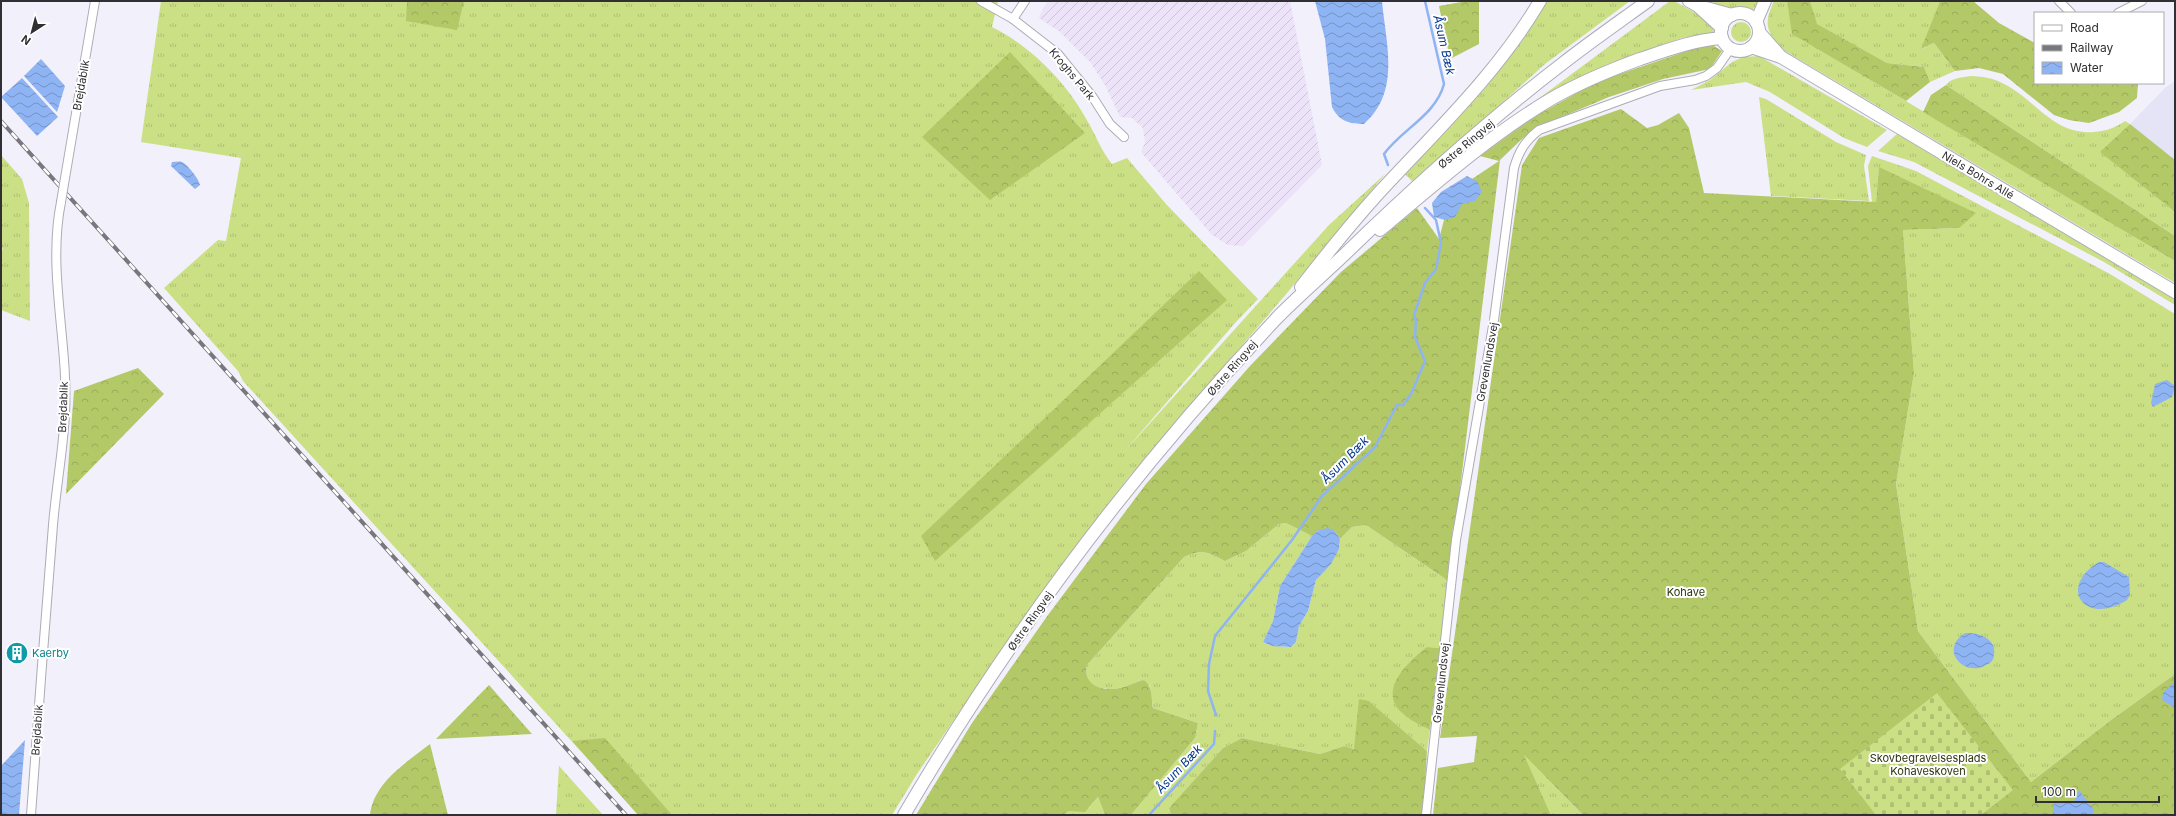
<svg xmlns="http://www.w3.org/2000/svg" width="2176" height="816" viewBox="0 0 2176 816" font-family="Inter,sans-serif">
  <defs>
    <pattern id="industrial-furrows" width="10" height="10" patternUnits="userSpaceOnUse"><rect width="10" height="10" fill="#ece3f9"/><path d="M-1 1l2-2M0 10L10 0M9 11l2-2" fill="none" stroke="#cbc3d6"/></pattern>
    <pattern id="grass-tufts" width="24" height="20" patternUnits="userSpaceOnUse"><rect width="24" height="20" fill="#cbe084"/><path d="M3 7l-1-3M5 7V3M7 7l1-3M15 17l-1-3M17 17v-4M19 17l1-3" fill="none" stroke="#afc072"/></pattern>
    <pattern id="forest-crowns" width="20" height="18" patternUnits="userSpaceOnUse"><rect width="20" height="18" fill="#b3c867"/><path d="M2 6a3 3 0 1 1 6 0M12 15a3 3 0 1 1 6 0" fill="none" stroke="#9aac5a"/></pattern>
    <pattern id="cemetery-stones" width="16" height="16" patternUnits="userSpaceOnUse"><rect width="16" height="16" fill="#cbe084"/><path d="M2 7V4a2 2 0 0 1 4 0v3zM10 15v-3a2 2 0 0 1 4 0v3z" fill="#afc072"/></pattern>
    <pattern id="water-waves" width="16" height="10" patternUnits="userSpaceOnUse"><rect width="16" height="10" fill="#8fb4f3"/><path d="M0 5q4-4 8 0t8 0" fill="none" stroke="#7593c5"/></pattern>
  </defs>
  <rect width="100%" height="100%" fill="#f1f0fb"/>
  <polygon fill="url(#industrial-furrows)" points="1049,1 1290,1 1322,165 1243,246 1228,245 1212,235 1141,152 1145,143 1143,128 1132,118 1120,117 1106,87 1091,63 1060,32 1039,18 1043,8"/>
  <polygon fill="#e5e4f6" points="2175,81 2175,160 2130,124 2165,88"/>
  <g fill="url(#grass-tufts)">
    <path d="M161,1H998L992,27C1032,47 1067,83 1088,122C1096,136 1102,152 1112,164L1127,158L1166,204L1258,299L1235,323L1123,453L1329,225L1385,174L1287,293L1128,478L1018,626L917,774L892,815H639L243,381L238,371L164,288L218,240L226,241L241,158L141,142Z"/>
    <polygon points="1547,1 1630,1 1545,64 1414,183 1404,173 1452,124 1521,43"/>
    <polygon points="1670,1 1674,1 1712,22 1714,33 1682,38 1606,65 1565,86 1506,123"/>
    <polygon points="1711,1 1758,1 1752,12 1720,6"/>
    <path d="M1774,1H1787L1793,34L2175,261V283L1785,51C1766,32 1763,25 1774,1Z"/>
    <polygon points="1810,1 1940,1 1922,49 1934,43 1955,71 1930,82 1924,67 1887,63 1816,24"/>
    <circle cx="1741" cy="32" r="10"/>
    <polygon points="1759,56 1887,130 1867,147 1844,138 1770,92 1746,82 1691,90 1710,80 1732,62 1743,57"/>
    <path d="M1973,76C1984,77 1993,78 2002,83C2036,99 2052,135 2094,132C2106,131 2115,128 2125,121L2130,124L2101,152L2175,212V236L1946,85C1952,77 1964,77 1973,76Z"/>
    <polygon points="1759,97 1766,99 1836,142 1866,155 1864,166 1869,201 1771,196"/>
    <polygon points="1897,134 2175,299 2175,305 2104,262 1914,162 1878,151"/>
    <polygon points="1,155 22,179 29,203 30,321 1,310 1,252 3,249 1,247"/>
    <polygon points="1872,156 1916,171 2110,274 2175,314 2175,674 2111,720 2031,782 1918,631 1896,484 1914,373 1903,230 1959,228 1879,168 1876,202 1872,202 1868,166"/>
    <path d="M1286,523L1312,536L1280,586L1273,621L1263,642L1272,646L1291,647L1296,642L1299,626L1308,611L1316,580L1339,549L1340,539L1352,527L1366,525L1447,580L1440,648L1427,647L1395,704L1402,713L1430,730L1427,751L1369,701L1354,749L1344,746L1320,754L1242,738L1223,748L1169,808L1171,815H1131L1195,738L1198,723L1153,708L1150,686L1143,680C1133,683 1121,689 1112,689C1096,690 1083,681 1087,665L1184,557C1203,548 1207,552 1225,561L1246,551L1279,524Z"/>
    <polygon points="1523,754 1583,815 1551,815"/>
    <polygon points="559,766 603,815 556,815"/>
    <polygon points="1098,797 1105,815 1063,815 1069,811 1089,808"/>
  </g>
  <g fill="url(#forest-crowns)">
    <polygon points="407,1 464,1 457,30 406,21"/>
    <polygon points="1467,1 1479,1 1479,44 1450,59 1439,6"/>
    <polygon points="1787,1 1810,1 1817,24 1887,63 1924,67 1930,82 1906,101 1792,34"/>
    <polygon points="1940,1 1973,1 1999,23 2035,43 2035,83 2138,83 2137,98 2119,112 2089,123 2069,120 2054,115 2003,74 1979,68 1955,71 1934,43 1921,49"/>
    <path d="M1702,46H1714L1722,51L1710,69L1663,79L1609,97L1540,126L1523,138L1500,160L1455,530L1453,528L1447,580L1366,525L1352,527L1340,539L1335,531L1319,530L1312,536L1286,523L1279,524L1246,551L1225,561C1207,552 1203,548 1184,557L1087,665C1083,681 1096,690 1112,689C1122,689 1133,683 1143,680C1153,684 1151,698 1153,708L1198,723L1195,738L1131,815H1105L1098,797L1085,812L1069,811L1063,815H916L972,723L1048,615L1146,484L1250,366L1341,272L1417,208L1439,239L1451,193L1499,161L1480,156L1534,117L1596,82Z"/>
    <polygon points="1010,52 1085,133 990,200 922,137"/>
    <polygon points="1946,85 2175,236 2175,261 1923,112 1931,95"/>
    <polygon points="1621,109 1647,128 1658,125 1679,113 1689,128 1704,193 1876,202 1879,167 1976,213 1959,228 1903,230 1914,373 1896,484 1918,631 2031,782 2111,720 2175,674 2175,815 1583,815 1524,755 1551,815 1433,815 1438,768 1474,762 1477,736 1440,738 1522,165 1539,138"/>
    <polygon points="2130,124 2175,160 2175,212 2100,152"/>
    <polygon points="1199,271 1227,300 935,561 921,536"/>
    <polygon points="138,368 164,394 66,494 74,391"/>
    <path d="M1427,647L1440,648L1430,730C1421,725 1409,720 1401,712C1378,689 1409,661 1427,647Z"/>
    <polygon points="489,685 532,734 436,739"/>
    <polygon points="1359,699 1369,701 1427,751 1423,815 1171,815 1169,808 1223,748 1242,738 1320,754 1344,746 1354,749"/>
    <polygon points="605,738 672,815 638,815 572,741"/>
    <path d="M430,744L448,815H370C374,782 406,763 430,744Z"/>
  </g>
  <polygon fill="url(#cemetery-stones)" points="1937,693 2013,790 1981,815 1876,815 1840,769"/>
  <g fill="url(#water-waves)">
    <path d="M1315,1H1382C1386,45 1401,91 1364,124C1349,124 1339,121 1332,107L1325,39Z"/>
    <polygon points="41,59 65,86 57,112 24,76"/>
    <polygon points="22,78 58,117 37,136 1,97"/>
    <path d="M172,162C175,162 179,161 182,162C188,165 199,179 200,185L195,189L171,166Z"/>
    <polygon points="1467,176 1477,181 1482,192 1475,201 1462,204 1455,217 1445,220 1434,217 1432,203 1441,192"/>
    <polygon points="2167,380 2175,386 2172,397 2153,407 2151,403 2155,384"/>
    <polygon points="1328,528 1335,531 1340,539 1339,549 1331,564 1316,580 1308,611 1299,626 1296,642 1291,647 1272,646 1263,642 1273,621 1280,586 1312,536 1319,530"/>
    <path d="M2099,562H2104L2129,577L2130,595L2127,600C2084,627 2057,587 2099,562Z"/>
    <path d="M1965,633C1980,632 2000,640 1993,659C1992,662 1989,664 1986,665C1965,678 1938,650 1965,633Z"/>
    <polygon points="2175,681 2175,708 2162,700 2163,693"/>
    <polygon points="25,740 19,815 1,815 1,766"/>
    <polygon points="2079,790 2094,810 2093,815 2053,815 2053,805 2057,802 2065,803 2074,801"/>
  </g>
  <g fill="none" stroke-linecap="round" stroke-linejoin="round">
    <g stroke="#8fb4f3" stroke-width="2.5">
      <path d="M1388,165L1384,154C1401,130 1436,115 1444,84L1425,1"/>
      <polyline points="1216,715 1208,691 1209,664 1215,636 1292,540 1322,496 1375,447 1397,405 1403,405 1411,394 1425,361 1415,337 1416,320 1414,315 1425,283 1436,269 1441,243 1436,220 1425,208"/>
      <polyline points="1149,815 1214,744 1215,731"/>
    </g>
    <g stroke="#adacb6" stroke-width="10">
      <g id="street">
        <polyline points="981,1 1013,19 1058,54 1092,96 1110,124 1124,137"/>
        <polyline points="2059,1 2071,13"/>
        <polyline points="2118,13 2142,1"/>
        <polyline points="1013,19 1025,1"/>
        <polyline points="64,184 95,1"/>
        <path d="M31,815C38,718 45,622 53,525C56,488 63,451 65,414C69,344 47,272 61,202"/>
        <path d="M1426,815L1456,540L1494,320L1514,168C1519,151 1525,141 1539,130L1660,86L1695,80L1706,76L1717,68L1731,48"/>
      </g>
    </g>
    <g stroke="#adacb6" stroke-width="14">
      <g id="secondary">
        <polyline points="1689,1 1698,6 1722,28"/>
        <polyline points="1699,6 1732,15"/>
        <circle cx="1740" cy="32" r="19"/>
        <polyline points="1756,22 1765,1"/>
        <polyline points="1759,32 1781,57"/>
        <polyline points="1751,47 1781,57 2175,292"/>
        <path d="M1380,230C1435,184 1489,136 1551,99C1579,83 1610,70 1640,59C1667,50 1694,40 1722,38"/>
        <path d="M1301,287C1325,256 1350,225 1376,196C1433,134 1497,74 1540,1"/>
        <path d="M904,815C1008,637 1134,470 1275,320C1297,297 1321,277 1344,255C1413,188 1485,123 1562,64C1590,42 1619,22 1648,1"/>
      </g>
    </g>
    <use href="#street" stroke="#fff" stroke-width="8"/>
    <use href="#secondary" stroke="#fff" stroke-width="12"/>
    <g stroke="#78777d" stroke-width="4">
      <polyline id="rail" points="1,121 626,815"/>
    </g>
    <use href="#rail" stroke="#fff" stroke-width="2.5" stroke-dasharray="8" stroke-linecap="butt"/>
    <g stroke="#adacb6" stroke-width="10" stroke-linecap="butt">
      <polyline id="street-bridge" points="61,202 64,184"/>
    </g>
    <use href="#street-bridge" stroke="#fff" stroke-width="8"/>
  </g>
  <defs>
    <g id="building-disc" transform="scale(1.15)"><circle r="9.5" fill="#0f9aa8" stroke="#fff"/><path d="M-4-6H4V6H1V3H-1V6H-4ZM-2.5-4.3h1.7v1.8h-1.7ZM.8-4.3h1.7v1.8H.8ZM-2.5-1h1.7V.8h-1.7ZM.8-1h1.7V.8H.8Z" fill="#fff"/></g>
  </defs>
  <g fill-rule="evenodd">
    <use href="#building-disc" x="17" y="653"/>
  </g>
  <g text-anchor="middle" stroke-width="4" stroke-linejoin="round" paint-order="stroke">
    <g font-size="11" fill="#302f33" stroke="#fff">
      <text transform="translate(1072 74) rotate(50)" y="4">Kroghs Park</text>
      <text transform="translate(81 85) rotate(-80)" y="4">Brejdablik</text>
      <text transform="translate(1466 144) rotate(-40)" y="4">Østre Ringvej</text>
      <text transform="translate(1978 175) rotate(31)" y="4">Niels Bohrs Allé</text>
      <text transform="translate(1487 362) rotate(-80)" y="4">Grevenlundsvej</text>
      <text transform="translate(1232 368) rotate(-49)" y="4">Østre Ringvej</text>
      <text transform="translate(63 407) rotate(-88)" y="4">Brejdablik</text>
      <text transform="translate(1030 621) rotate(-55)" y="4">Østre Ringvej</text>
      <text transform="translate(1441 683) rotate(-84)" y="4">Grevenlundsvej</text>
      <text transform="translate(37 730) rotate(-86)" y="4">Brejdablik</text>
    </g>
    <g font-size="11" fill="#2d350c" stroke="#fff">
      <text x="1686" y="596">Kohave</text>
      <text x="1928" y="762">Skovbegravelsesplads<tspan x="1928" dy="13">Kohaveskoven</tspan></text>
    </g>
    <g font-size="11" fill="#0d838f" stroke="#fff" text-anchor="start">
      <text x="32" y="657">Kaerby</text>
    </g>
    <g font-size="12" font-style="italic" fill="#02368e" stroke="#fff">
      <text transform="translate(1444 45) rotate(77)" y="4">Åsum Bæk</text>
      <text transform="translate(1345 460) rotate(-45)" y="4">Åsum Bæk</text>
      <text transform="translate(1179 769) rotate(-47)" y="4">Åsum Bæk</text>
    </g>
  </g>
  <rect width="2176" height="816" fill="none" stroke="#302f33" stroke-width="4"/>
  <rect x="2034" y="12" width="130" height="72" fill="#ffffff" stroke="#acacad"/>
  <rect x="2042" y="25" width="20" height="6" fill="#ffffff" stroke="#acacad"/>
  <text x="2070" y="32" font-size="12" fill="#302f33">Road</text>
  <rect x="2042" y="45" width="20" height="6" fill="#78777d" stroke="#acacad"/>
  <text x="2070" y="52" font-size="12" fill="#302f33">Railway</text>
  <rect x="2042" y="62" width="20" height="12" fill="url(#water-waves)" stroke="#acacad"/>
  <text x="2070" y="72" font-size="12" fill="#302f33">Water</text>
  <g transform="translate(32 32) rotate(216)" stroke="#ffffff" stroke-width="3" paint-order="stroke">
  <path d="M0-3L7 15L0 10L-7 15Z" fill="#302f33"/>
  <text y="-6" font-size="11" font-weight="bold" text-anchor="middle" fill="#302f33">N</text>
  </g>
  <path d="M2036 796v6h123v-6" fill="none" stroke="#302f33" stroke-width="2"/>
  <text x="2042" y="796" font-size="12" fill="#302f33" stroke="#ffffff" stroke-width="3" paint-order="stroke">100 m</text>
</svg>
